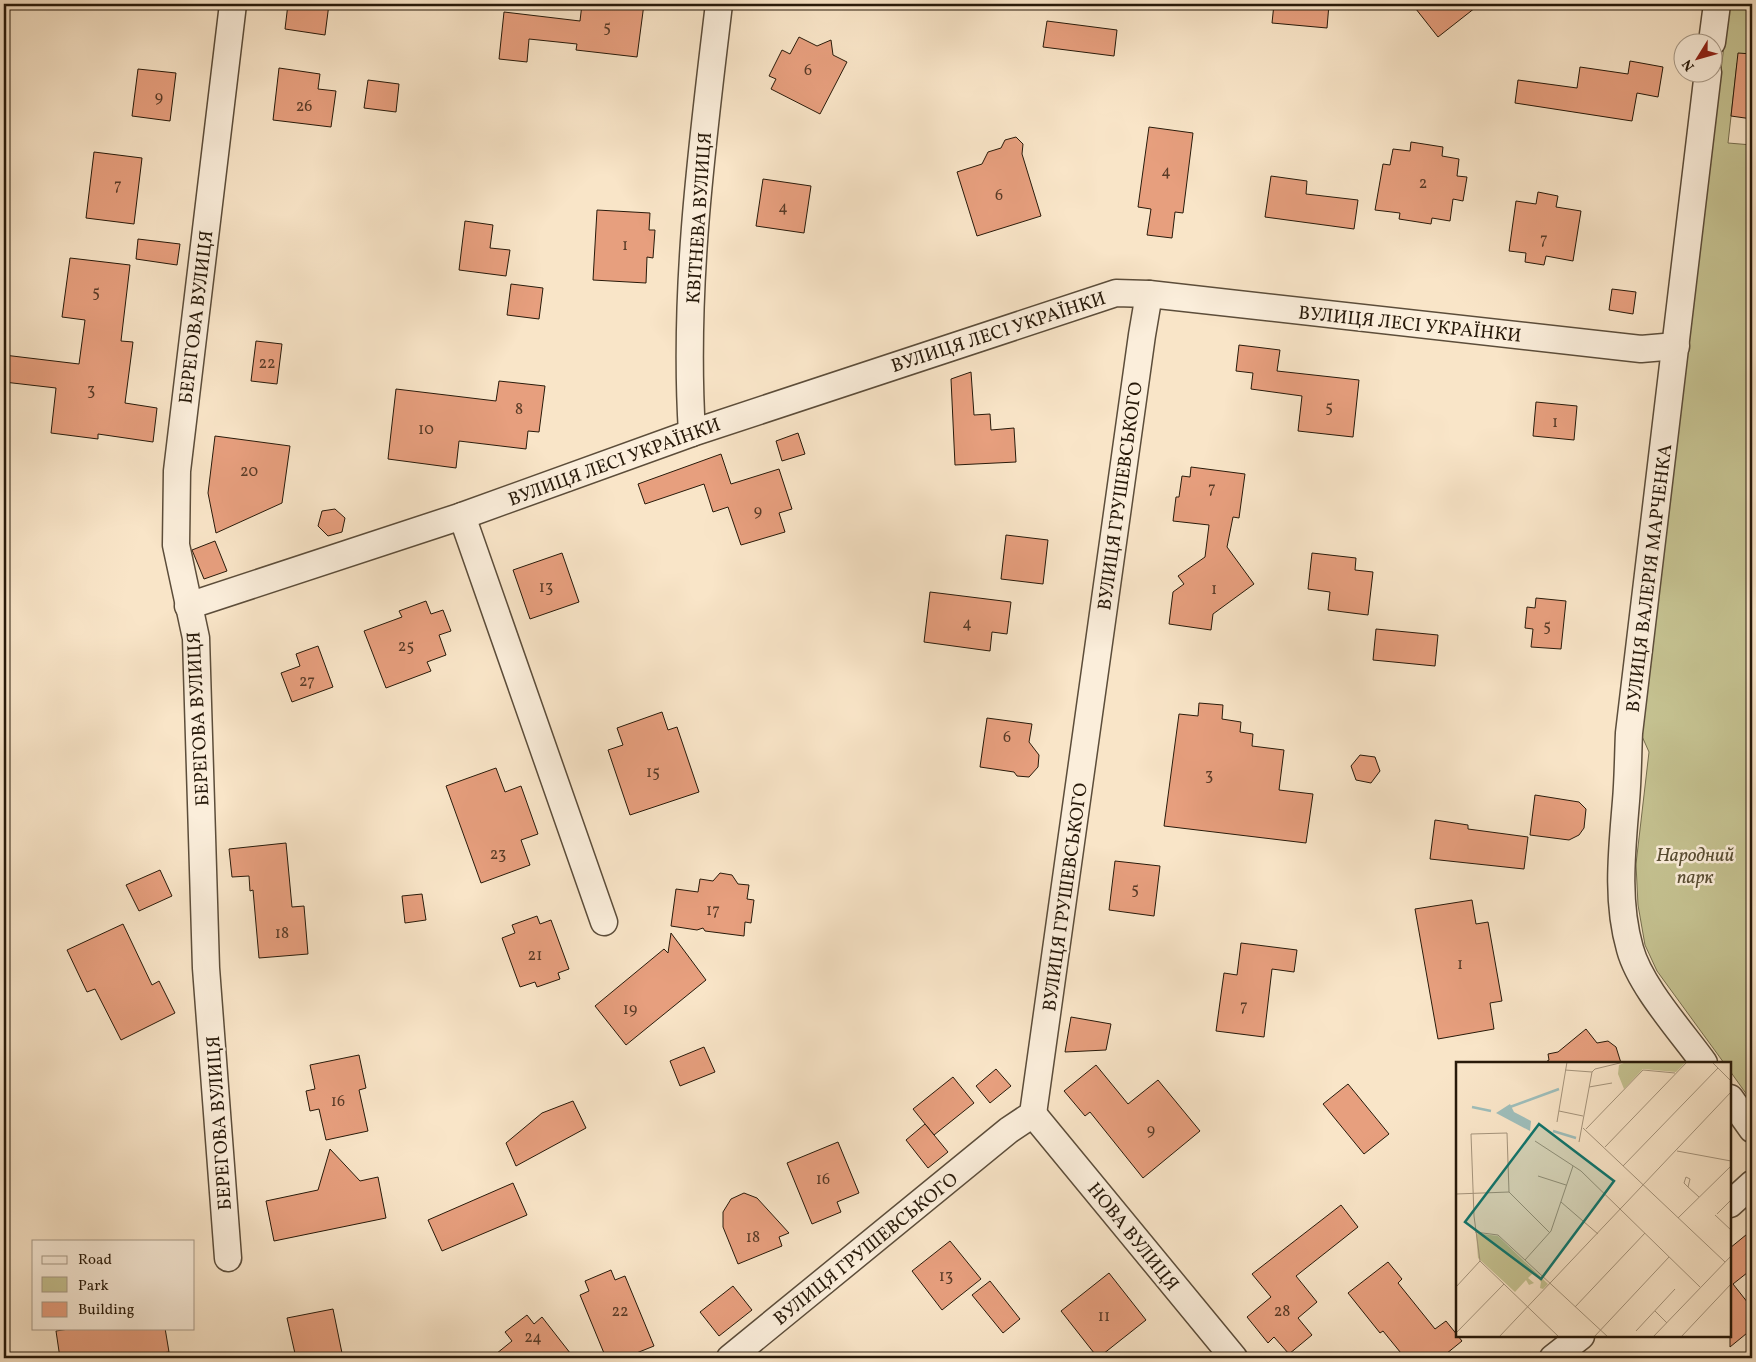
<svg xmlns="http://www.w3.org/2000/svg" width="1756" height="1362" viewBox="0 0 1756 1362" font-family="Vollkorn,serif">
  <rect width="100%" height="100%" fill="#f9e5c8"/>
  <filter id="stains"><feTurbulence type="fractalNoise" baseFrequency=".004" numOctaves="4"/><feColorMatrix values="0 0 0 0 .2 0 0 0 0 .09 0 0 0 0 .02 0 0 0 .5 -.17"/></filter>
  <radialGradient id="worn" r=".72"><stop offset=".6" stop-color="#630" stop-opacity="0"/><stop offset="1" stop-color="#630" stop-opacity=".3"/></radialGradient>
  <polygon fill="#c5c291" stroke="#766e4e" points="1729,4 1752,4 1752,64 1737,63 1728,143 1752,145 1752,1102 1730,1071 1730,1063 1724,1063 1657,971 1645,945 1638,905 1636,864 1649,752 1641,734"/>
  <g fill="#e79f7e" stroke="#281a0a">
    <polygon points="288,4 329,4 325,35 285,29"/>
    <polygon points="582,4 644,4 637,57 576,50 577,44 529,39 527,62 499,59 504,12 580,21"/>
    <polygon points="1274,4 1329,4 1327,28 1272,23"/>
    <polygon points="1412,4 1480,4 1438,37"/>
    <polygon points="1047,21 1117,30 1114,56 1043,47"/>
    <polygon points="799,37 817,46 831,40 833,55 847,62 820,114 771,89 776,79 769,76 782,50 790,54"/>
    <polygon points="1738,53 1752,54 1752,119 1731,116"/>
    <polygon points="1630,61 1663,67 1658,97 1637,93 1632,121 1515,103 1518,80 1577,88 1580,67 1628,74"/>
    <polygon points="279,68 320,74 318,89 336,91 331,127 273,120"/>
    <polygon points="138,69 176,73 170,121 132,116"/>
    <polygon points="368,80 399,84 396,112 364,108"/>
    <polygon points="1149,127 1193,133 1183,213 1175,212 1172,238 1147,235 1151,209 1138,207"/>
    <polygon points="1016,137 1023,144 1022,154 1041,216 977,236 957,172 982,164 988,152 1001,148 1005,140"/>
    <polygon points="1411,142 1443,147 1442,156 1459,159 1457,176 1467,177 1463,201 1453,199 1450,221 1432,218 1431,224 1399,219 1400,213 1375,210 1383,164 1390,165 1393,149 1410,151"/>
    <polygon points="94,152 142,158 134,224 86,218"/>
    <polygon points="1271,176 1307,181 1306,194 1358,200 1354,229 1265,217"/>
    <polygon points="763,179 811,186 804,233 756,226"/>
    <polygon points="1538,192 1558,196 1556,207 1581,211 1573,261 1546,256 1544,265 1525,262 1526,253 1509,251 1516,201 1536,204"/>
    <polygon points="597,210 650,213 649,230 655,230 653,258 647,257 646,283 593,280"/>
    <polygon points="465,221 493,225 490,248 510,250 506,276 459,270"/>
    <polygon points="138,239 180,244 177,265 136,259"/>
    <polygon points="70,258 130,265 121,341 133,342 125,403 157,408 153,442 98,434 98,439 51,433 56,388 4,382 4,355 79,364 85,320 62,317"/>
    <polygon points="511,284 543,288 539,319 507,315"/>
    <polygon points="1612,289 1636,292 1633,314 1609,310"/>
    <polygon points="256,341 282,344 277,384 251,381"/>
    <polygon points="1239,345 1280,350 1277,371 1359,380 1353,437 1298,431 1302,396 1251,389 1253,373 1236,371"/>
    <polygon points="971,372 974,415 990,414 991,430 1014,428 1016,462 955,465 951,379"/>
    <polygon points="499,381 545,386 539,432 528,431 526,449 459,441 456,468 388,459 396,389 496,401"/>
    <polygon points="1536,402 1577,406 1574,440 1533,436"/>
    <polygon points="798,433 805,454 782,461 776,441"/>
    <polygon points="215,436 290,446 282,503 216,533 208,493"/>
    <polygon points="721,454 731,484 779,469 792,509 779,513 785,532 741,545 728,507 713,512 704,484 645,504 638,484"/>
    <polygon points="1191,467 1245,474 1239,518 1233,517 1227,547 1254,584 1213,614 1211,630 1169,624 1173,592 1184,584 1178,576 1205,557 1209,525 1173,521 1176,497 1179,497 1182,476 1190,477"/>
    <polygon points="335,509 345,518 342,532 328,536 318,526 322,511"/>
    <polygon points="1006,535 1048,540 1043,584 1001,579"/>
    <polygon points="215,541 227,571 204,579 192,550"/>
    <polygon points="562,553 579,602 530,619 513,570"/>
    <polygon points="1312,553 1356,558 1355,570 1373,572 1368,615 1328,610 1330,592 1308,589"/>
    <polygon points="930,592 1011,602 1007,634 992,632 990,651 924,642"/>
    <polygon points="1536,598 1566,601 1561,649 1531,647 1533,629 1525,628 1527,607 1535,608"/>
    <polygon points="426,601 431,614 443,610 451,631 439,635 446,655 427,662 431,671 386,688 364,631 402,617 399,611"/>
    <polygon points="1376,629 1438,635 1435,666 1373,660"/>
    <polygon points="318,646 333,687 292,702 281,673 300,666 296,654"/>
    <polygon points="1199,703 1223,705 1222,719 1241,722 1240,732 1253,734 1252,746 1284,750 1279,790 1313,794 1306,843 1164,826 1179,714 1198,716"/>
    <polygon points="662,712 668,730 677,727 699,792 630,815 608,750 623,745 617,728"/>
    <polygon points="987,718 1032,724 1029,742 1039,755 1038,767 1029,777 1017,776 1014,772 980,767"/>
    <polygon points="1360,755 1375,757 1380,771 1371,783 1356,780 1351,766"/>
    <polygon points="496,768 505,792 521,786 538,834 521,840 530,865 481,883 446,786"/>
    <polygon points="1535,795 1579,802 1586,809 1584,828 1579,835 1569,840 1530,835"/>
    <polygon points="1435,820 1468,825 1468,829 1528,837 1524,869 1430,859"/>
    <polygon points="286,843 292,907 304,906 308,954 259,958 253,890 250,891 249,876 232,877 229,849"/>
    <polygon points="1115,861 1160,866 1154,916 1109,910"/>
    <polygon points="160,870 172,896 139,911 126,885"/>
    <polygon points="720,873 732,875 738,884 749,885 747,899 754,900 751,923 745,922 744,936 705,931 703,928 697,930 671,926 676,889 698,892 700,879 713,881"/>
    <polygon points="422,894 426,920 405,923 402,896"/>
    <polygon points="1472,900 1476,924 1488,922 1502,1001 1490,1003 1494,1029 1438,1039 1415,909"/>
    <polygon points="537,916 540,924 551,920 569,969 558,973 560,979 537,987 535,982 520,987 502,938 515,933 512,925"/>
    <polygon points="123,924 152,985 159,981 175,1013 121,1040 95,989 87,992 67,950"/>
    <polygon points="671,933 706,980 626,1045 595,1006 664,949 668,953"/>
    <polygon points="1241,943 1297,950 1294,972 1272,969 1264,1037 1216,1031 1224,973 1237,975"/>
    <polygon points="1071,1017 1111,1024 1106,1050 1065,1052"/>
    <polygon points="1586,1029 1597,1043 1608,1041 1616,1047 1621,1063 1544,1063 1549,1060 1548,1054 1558,1052"/>
    <polygon points="704,1047 715,1072 680,1086 670,1061"/>
    <polygon points="359,1055 366,1088 359,1090 368,1131 326,1140 319,1109 310,1111 306,1091 315,1089 310,1065"/>
    <polygon points="1096,1065 1128,1104 1158,1080 1200,1131 1143,1178 1090,1112 1085,1116 1064,1091"/>
    <polygon points="996,1069 1011,1086 990,1103 976,1086"/>
    <polygon points="953,1077 974,1103 934,1135 913,1109"/>
    <polygon points="1348,1084 1389,1134 1364,1154 1323,1104"/>
    <polygon points="573,1101 586,1128 516,1166 506,1143 542,1113"/>
    <polygon points="925,1124 948,1152 928,1168 906,1140"/>
    <polygon points="838,1142 859,1193 837,1202 841,1212 812,1224 787,1163"/>
    <polygon points="330,1149 360,1181 378,1177 386,1218 274,1241 266,1201 318,1190"/>
    <polygon points="513,1183 527,1215 442,1251 428,1220"/>
    <polygon points="744,1193 757,1198 789,1233 779,1237 782,1246 738,1264 723,1227 723,1212 731,1199"/>
    <polygon points="1341,1205 1358,1227 1296,1276 1317,1302 1298,1318 1312,1335 1289,1354 1274,1337 1268,1343 1247,1317 1271,1297 1252,1274"/>
    <polygon points="1752,1230 1752,1269 1733,1284 1752,1308 1752,1329 1730,1347 1730,1248"/>
    <polygon points="950,1241 981,1279 942,1310 912,1271"/>
    <polygon points="1388,1262 1402,1279 1398,1283 1435,1329 1446,1321 1462,1341 1441,1358 1405,1358 1383,1331 1380,1333 1348,1293"/>
    <polygon points="611,1270 615,1280 625,1276 654,1346 624,1358 606,1358 580,1295 589,1291 585,1281"/>
    <polygon points="1109,1273 1146,1320 1098,1358 1061,1311"/>
    <polygon points="990,1281 1020,1319 1003,1333 972,1295"/>
    <polygon points="733,1286 752,1310 719,1336 700,1312"/>
    <polygon points="333,1309 343,1358 296,1358 287,1318"/>
    <polygon points="527,1315 534,1324 542,1317 574,1358 491,1358 512,1341 505,1332"/>
    <polygon points="75,1328 165,1328 169,1352 128,1358 60,1358 56,1331"/>
  </g>
  <g fill="none" stroke-linecap="round" stroke-linejoin="round">
    <g stroke="#5c4d3a" stroke-width="29">
      <g id="minor">
        <polyline points="1712,42 1717,4"/>
        <path d="M692,433C683,289 702,146 719,4"/>
        <polyline points="462,516 604,922"/>
        <polyline points="188,606 462,516 692,433 1116,293 1149,294 1641,349 1676,346"/>
        <path d="M1704,1063C1681,1031 1640,986 1630,949C1616,901 1622,850 1626,801C1628,778 1628,755 1629,733L1708,72"/>
        <polyline points="1730,1098 1752,1129"/>
        <polyline points="1033,1114 1234,1358"/>
        <polyline points="1730,1204 1752,1184"/>
        <polyline points="228,1258 206,968 196,638 176,545 177,471 233,4"/>
        <polyline points="730,1358 1009,1130 1033,1114 1142,335 1149,294"/>
        <polyline points="1553,1358 1581,1336"/>
      </g>
    </g>
    <use href="#minor" stroke="#fbeedb" stroke-width="26"/>
  </g>
  <g text-anchor="middle" stroke-width="5" stroke-linejoin="round" paint-order="stroke">
    <g font-size="16" fill="#583b27">
      <text x="607" y="32">5</text>
      <text x="808" y="75">6</text>
      <text x="159" y="102">9</text>
      <text x="304" y="111">26</text>
      <text x="1166" y="176">4</text>
      <text x="1423" y="188">2</text>
      <text x="118" y="190">7</text>
      <text x="999" y="200">6</text>
      <text x="783" y="212">4</text>
      <text x="1544" y="244">7</text>
      <text x="625" y="250">1</text>
      <text x="96" y="297">5</text>
      <text x="267" y="368">22</text>
      <text x="91" y="395">3</text>
      <text x="1329" y="412">5</text>
      <text x="519" y="414">8</text>
      <text x="1555" y="427">1</text>
      <text x="426" y="434">10</text>
      <text x="249" y="476">20</text>
      <text x="1212" y="493">7</text>
      <text x="758" y="516">9</text>
      <text x="546" y="592">13</text>
      <text x="1214" y="594">1</text>
      <text x="967" y="628">4</text>
      <text x="1547" y="631">5</text>
      <text x="406" y="651">25</text>
      <text x="307" y="686">27</text>
      <text x="1007" y="742">6</text>
      <text x="653" y="777">15</text>
      <text x="1209" y="780">3</text>
      <text x="498" y="859">23</text>
      <text x="1135" y="894">5</text>
      <text x="713" y="915">17</text>
      <text x="282" y="938">18</text>
      <text x="535" y="960">21</text>
      <text x="1460" y="969">1</text>
      <text x="1244" y="1011">7</text>
      <text x="630" y="1014">19</text>
      <text x="338" y="1106">16</text>
      <text x="1151" y="1135">9</text>
      <text x="823" y="1184">16</text>
      <text x="753" y="1242">18</text>
      <text x="946" y="1281">13</text>
      <text x="620" y="1316">22</text>
      <text x="1282" y="1316">28</text>
      <text x="1104" y="1321">11</text>
      <text x="533" y="1342">24</text>
    </g>
    <g font-size="19" fill="#281a0a" stroke="#fbeedb">
      <text transform="translate(698 218) rotate(-86)" y="7">КВІТНЕВА ВУЛИЦЯ</text>
      <text transform="translate(195 317) rotate(-83)" y="7">БЕРЕГОВА ВУЛИЦЯ</text>
      <text transform="translate(1410 323) rotate(6)" y="7">ВУЛИЦЯ ЛЕСІ УКРАЇНКИ</text>
      <text transform="translate(998 331) rotate(-18)" y="7">ВУЛИЦЯ ЛЕСІ УКРАЇНКИ</text>
      <text transform="translate(614 461) rotate(-20)" y="7">ВУЛИЦЯ ЛЕСІ УКРАЇНКИ</text>
      <text transform="translate(1119 496) rotate(-82)" y="7">ВУЛИЦЯ ГРУШЕВСЬКОГО</text>
      <text transform="translate(1648 578) rotate(-83)" y="7">ВУЛИЦЯ ВАЛЕРІЯ МАРЧЕНКА</text>
      <text transform="translate(197 719) rotate(-93)" y="7">БЕРЕГОВА ВУЛИЦЯ</text>
      <text transform="translate(1064 897) rotate(-82)" y="7">ВУЛИЦЯ ГРУШЕВСЬКОГО</text>
      <text transform="translate(218 1123) rotate(-94)" y="7">БЕРЕГОВА ВУЛИЦЯ</text>
      <text transform="translate(1134 1236) rotate(51)" y="7">НОВА ВУЛИЦЯ</text>
      <text transform="translate(865 1248) rotate(-39)" y="7">ВУЛИЦЯ ГРУШЕВСЬКОГО</text>
    </g>
    <g font-size="19" font-style="italic" fill="#574c32" stroke="#fbeedb">
      <text x="1695" y="861">Народний<tspan x="1695" dy="22">парк</tspan></text>
    </g>
  </g>
  <g transform="translate(1456 1062)">
    <rect width="275" height="275" fill="#f9e5c8"/>
    <path d="M170,0H230L220,10L187,7L168,27L162,12L163,3ZM20,171L42,174L92,222L87,227L84,226L85,220L78,210L72,216L78,221L73,223L70,218L59,230L22,196Z" fill="#c5c291"/>
    <path d="M54,42L58,50L75,59L74,69L40,51Z" fill="#9ebebb"/>
    <path fill="none" stroke="#9ebebb" stroke-width="2.5" d="M16,45L35,49M54,45L103,27M97,69L120,76"/>
    <path fill="none" stroke="#a5947c" stroke-width="1" d="M256,0L275,19M109,8L136,10L139,7L168,0M133,25L156,21M103,49L127,54M101,60L111,0M127,66L269,200M130,67L187,8L219,11M79,79L125,109L244,225M123,80L136,10M149,85L231,0M221,89L275,99M167,104L262,6M82,114L110,123M232,125L234,117L230,115L228,121L232,125L243,135M0,132L53,130M105,140L142,172M261,152L275,138M259,153L275,168M222,156L275,104M19,170L42,173L152,275M69,198L95,169L117,104M24,199L103,275M0,225L24,199L18,154L15,72L51,71L53,130L94,171M119,245L189,171M199,249L211,261M180,269L219,227M0,271L48,222M43,275L275,30M138,275L213,195M197,275L275,194M225,275L275,222"/>
    <path fill="#0f766e" fill-opacity="0.15" stroke="#0f766e" stroke-width="2.5" d="M83,62L158,119L85,217L9,160Z"/>
    <rect width="275" height="275" fill="none" stroke="#281a0a" stroke-width="2.5"/>
  </g>
  <rect width="1756" height="1362" fill="none" stroke="#f9e5c8" stroke-width="20"/>
  <rect x="5" y="5" width="1746" height="1352" fill="none" stroke="#281a0a" stroke-width="2.5"/>
  <rect x="10" y="10" width="1736" height="1342" fill="none" stroke="#281a0a"/>
  <rect x="32" y="1240" width="162" height="90" fill="#fbeedb" stroke="#a79987"/>
  <rect x="42" y="1256" width="25" height="8" fill="#fbeedb" stroke="#a79987"/>
  <text x="78" y="1264" font-size="15" fill="#281a0a">Road</text>
  <rect x="42" y="1277" width="25" height="15" fill="#c5c291" stroke="#a79987"/>
  <text x="78" y="1290" font-size="15" fill="#281a0a">Park</text>
  <rect x="42" y="1302" width="25" height="15" fill="#e79f7e" stroke="#a79987"/>
  <text x="78" y="1314" font-size="15" fill="#281a0a">Building</text>
  <g transform="translate(1698 58) rotate(233)"><circle r="24" fill="#fbeedb" stroke="#a79987"/>
  <path d="M0-4L9 19L0 12L-9 19Z" fill="#8f2418"/>
  <text y="-8" font-size="14" font-weight="bold" text-anchor="middle" fill="#281a0a">N</text>
  </g>
  <rect width="100%" height="100%" filter="url(#stains)"/>
  <rect width="100%" height="100%" fill="url(#worn)"/>
</svg>
